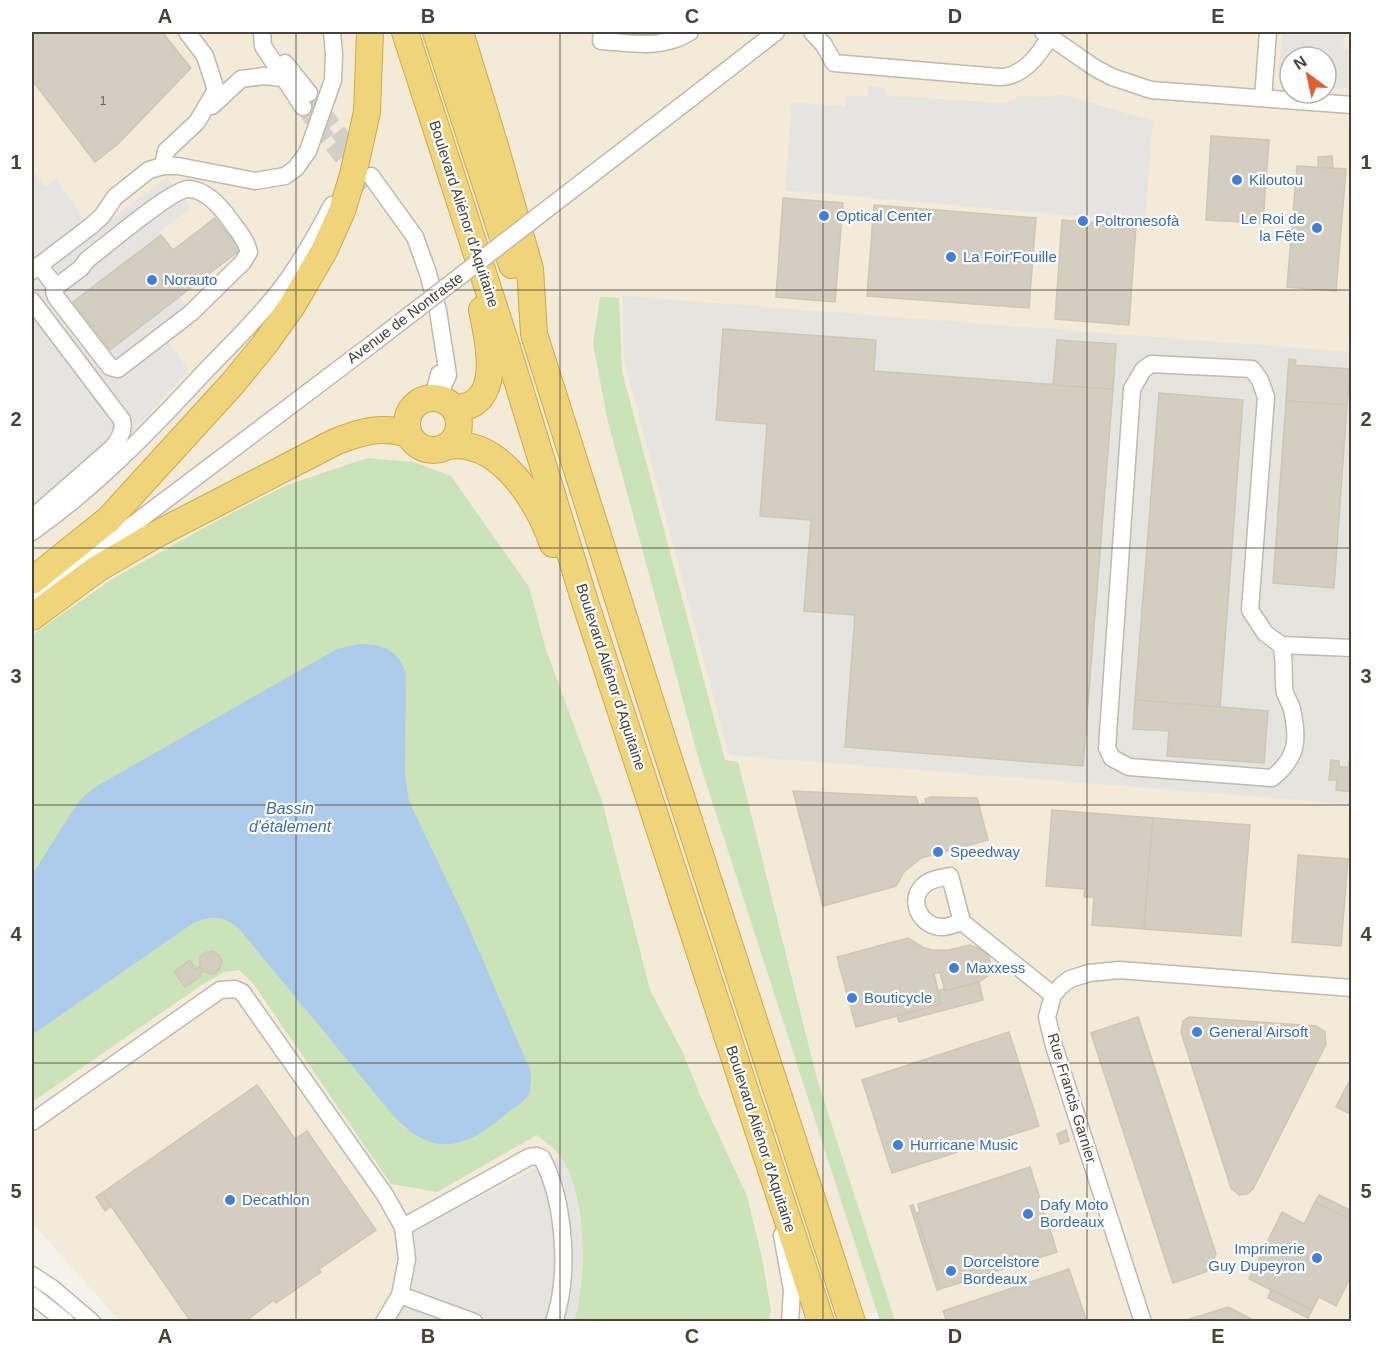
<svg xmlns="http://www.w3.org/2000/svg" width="1383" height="1353" viewBox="0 0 1383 1353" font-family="Arial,sans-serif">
  <rect width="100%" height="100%" fill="#f4f2ea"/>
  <path fill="#f3ead8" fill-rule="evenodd" d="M32,32H1351V1321L891,1322L885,1308L857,1322L120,1321L32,1223ZM1290,57H1326V93H1290Z"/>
  <polygon fill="#e6e4df" points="623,296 1351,352 1351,804 729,755 624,360"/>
  <g fill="#cbe3b8">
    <polygon points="600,297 619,298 622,371 725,760 738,762 817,1079 895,1321 880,1321 700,764 608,422 593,344"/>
    <path d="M367,458L413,462L451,476L529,587L546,650L602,801L650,990L683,1053L700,1095L747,1196L762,1258L771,1311L768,1321H574C587,1277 587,1197 561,1157C556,1149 545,1142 537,1135L437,1192L391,1184L252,982L239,970L224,972L203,984L32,1102V1035L192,924C212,915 223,915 240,930L406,1129L531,1088V1072L468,925L419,826L409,801L405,771L83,797L32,875V635L114,578L224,517L287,485Z"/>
  </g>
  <g fill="#e6e4e1">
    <polygon points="1283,32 1345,32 1343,49 1351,50 1351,89 1326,87 1326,57 1290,57 1290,71 1279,71"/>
    <polygon points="869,86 882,87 888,96 1006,103 1019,96 1046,97 1061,94 1153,121 1145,220 1053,214 785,190 792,102 846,107 844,96 868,96"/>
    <polygon points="32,169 45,187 56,179 93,232 167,178 191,207 160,232 181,300 191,313 163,335 189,370 115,451 32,524"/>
    <polygon points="561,1156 574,1186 581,1226 583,1265 578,1308 574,1321 384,1322 388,1316 404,1235"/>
  </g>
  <path fill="#adcbea" d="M358,644C383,644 398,649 406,674L405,771L409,801L468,925L531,1072C531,1081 532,1091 526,1098C522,1103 516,1106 511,1110C492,1125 472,1144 447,1144C424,1145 406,1130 392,1114L240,930C223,915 212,915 192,924L32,1035V875L73,810L83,797L97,786L337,649Z"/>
  <g fill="#d4cec1" stroke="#cec7b5" stroke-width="1.5">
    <polygon points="32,32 162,32 191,68 117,145 95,162 32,80"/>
    <polygon points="621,32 660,32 660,35 628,34"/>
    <polygon points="1211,136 1269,140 1263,223 1206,220"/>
    <polygon points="1332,156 1333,168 1318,167 1318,157"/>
    <polygon points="1297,166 1346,169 1336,291 1287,287"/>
    <polygon points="783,198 843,203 835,302 776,297"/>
    <polygon points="874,205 1036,218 1029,308 867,296"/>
    <polygon points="215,218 240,250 110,350 73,302 161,235 173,250"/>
    <polygon points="1062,220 1136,226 1129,325 1055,319"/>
    <polygon points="723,329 876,340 874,371 1113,389 1083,766 845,747 855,615 804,611 811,520 760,516 767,424 716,420"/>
    <polygon points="1057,340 1116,344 1113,389 1053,385"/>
    <polygon points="1289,359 1296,360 1295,365 1350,369 1347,405 1286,401"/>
    <polygon points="1159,393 1243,400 1220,707 1135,700"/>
    <polygon points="1286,401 1347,405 1334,588 1273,583"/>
    <polygon points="1135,700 1268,711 1264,763 1167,756 1169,731 1133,729"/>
    <polygon points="1331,760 1339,761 1339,767 1345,767 1349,768 1349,762 1352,762 1352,792 1336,790 1337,780 1329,780"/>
    <polygon points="793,791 916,797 919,805 926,803 925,799 931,797 977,798 988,840 921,858 904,872 896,886 823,906"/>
    <polygon points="1052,810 1153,818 1144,929 1092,925 1094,897 1084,897 1085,889 1046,886"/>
    <polygon points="1153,818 1250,825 1241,936 1144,929"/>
    <polygon points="1298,855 1348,859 1341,946 1292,942"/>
    <polygon points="908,938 922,947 932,950 949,950 970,945 980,949 989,957 990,962 989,975 979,982 945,991 940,972 934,974 941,1004 856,1027 837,957"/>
    <polygon points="213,951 219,955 222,961 220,968 214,974 210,974 203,971 200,974 201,976 185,987 174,972 190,960 196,969 200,967 200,957 207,952"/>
    <polygon points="979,982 983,1000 899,1022 897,1016 941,1004 938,991 944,989 945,991"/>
    <polygon points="1138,1017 1216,1254 1206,1272 1173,1283 1091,1033"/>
    <polygon points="1189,1017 1316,1026 1325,1032 1326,1044 1253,1189 1247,1194 1239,1195 1231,1188 1181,1032 1183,1021"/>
    <polygon points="1009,1032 1039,1126 892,1173 862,1080"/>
    <polygon points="1352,1076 1352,1115 1336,1107"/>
    <polygon points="257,1085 295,1139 307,1131 376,1230 319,1269 321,1272 276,1303 274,1300 244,1322 191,1322 102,1193"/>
    <polygon points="1066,1130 1069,1141 1060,1144 1057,1134"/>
    <polygon points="1030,1167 1057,1252 940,1289 916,1213 920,1212 918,1204"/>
    <polygon points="102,1193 111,1206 105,1211 96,1197"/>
    <polygon points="1319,1195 1352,1211 1352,1220 1315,1202"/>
    <polygon points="1315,1202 1352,1220 1352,1274 1336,1306 1319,1297 1312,1310 1249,1279 1282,1212 1304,1224"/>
    <polygon points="913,1205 940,1289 937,1290 910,1206"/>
    <polygon points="1069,1269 1087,1322 947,1322 943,1311"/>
    <polygon points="1271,1290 1312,1310 1308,1318 1268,1298"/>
    <polygon points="1228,1307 1257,1322 1191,1322 1190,1319"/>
  </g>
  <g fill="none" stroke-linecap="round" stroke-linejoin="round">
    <g stroke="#d1cfc7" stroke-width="16" stroke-dasharray="16 8" stroke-linecap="butt">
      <polyline points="309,93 360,161"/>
      <polyline points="303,107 366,188"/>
    </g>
    <g stroke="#bebaae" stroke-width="19">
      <g id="minor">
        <polyline points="262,32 263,46 303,107"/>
        <path d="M602,32L601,41C634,43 661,50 690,32"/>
        <path d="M812,32L824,45L834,63L999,77C1023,77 1038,56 1050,37"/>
        <polyline points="1043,32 1095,68 1112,77 1151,90 1352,105"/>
        <polyline points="285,63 309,93"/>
        <polyline points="1263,98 1268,32"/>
        <polyline points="686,102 776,32"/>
        <polyline points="212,106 241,79 264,76 283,78"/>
        <polyline points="163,166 166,151 197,122 216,90 205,56 187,32"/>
        <polyline points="371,176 415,237 428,273 438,311 448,375 443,386 442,399"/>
        <path d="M39,265L56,287L81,268L87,260C103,248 172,189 188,189C203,189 216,202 225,213C233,225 246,238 249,252L243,262L191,313L118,369L110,367L56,297L54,291L56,287"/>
        <polyline points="32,271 91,226 102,216 115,197 149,170 163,166 178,166 255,181 285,176 296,168 308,151 333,80 334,54 332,32"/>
        <path d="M32,301L122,420C125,431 119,440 112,448L32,518"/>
        <polyline points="426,398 435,390 439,374"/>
        <path d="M32,532C93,489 145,436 196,381C223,352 252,325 277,294C299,266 316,236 332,205"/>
        <polyline points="32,601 372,344"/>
        <path d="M1281,645C1286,661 1282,677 1285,693C1287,699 1291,704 1292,710C1299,741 1297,758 1272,778L1129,767L1112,758L1107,748L1132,389L1143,370L1151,364L1252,369L1260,380L1266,397L1250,610L1265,633L1281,645L1352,648"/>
        <path d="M962,922C957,923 949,927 943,927C922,928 907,902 923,886C929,879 941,878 950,876L962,922L1053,995"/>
        <polyline points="32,1122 220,990 235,989 242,992 385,1195 403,1227 407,1259 400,1295 474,1322"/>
        <path d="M403,1227L529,1157L537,1156L542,1158C565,1202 570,1275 554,1322"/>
        <polyline points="782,1235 792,1290 790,1322"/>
        <polyline points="32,1275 52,1288 92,1322"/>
        <polyline points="32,1295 66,1322"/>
        <polyline points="384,1322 400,1295"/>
        <polyline points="1143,1322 1054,1046 1047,1017 1053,995 1062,985 1070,979 1089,973 1119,970 1352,988"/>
      </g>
    </g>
    <g stroke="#ceaa4a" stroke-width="28">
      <g id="highway">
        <polyline points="405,32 505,341 585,602 821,1322"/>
        <polyline points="436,32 512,265"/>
        <polyline points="460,32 495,146 530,269 534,334 664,744 852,1322"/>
        <circle cx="433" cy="424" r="26"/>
        <path d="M455,408C504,407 489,342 482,310"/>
        <path d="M448,446C500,438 538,502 553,544"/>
        <polyline points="32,581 109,519 233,383 264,345 292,306 324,251 342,211 353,175 367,112 370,32"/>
        <path d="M32,617L97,569L155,535L335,442C360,432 382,425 408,434"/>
      </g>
    </g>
    <use href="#minor" stroke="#fff" stroke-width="16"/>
    <use href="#highway" stroke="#f0d479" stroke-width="26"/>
    <g stroke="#bebaae" stroke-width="19" stroke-linecap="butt">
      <polyline id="minor-bridge" points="372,344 686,102"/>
    </g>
    <use href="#minor-bridge" stroke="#fff" stroke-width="16"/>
  </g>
  <path fill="none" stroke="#474339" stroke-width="1.5" stroke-opacity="0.55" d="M296,32V1322M560,32V1322M823,32V1322M1087,32V1322M32,290H1352M32,548H1352M32,805H1352M32,1063H1352"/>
  <g fill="#3f7fe0" stroke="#fff" stroke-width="2">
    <circle cx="1237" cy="180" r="6"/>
    <circle cx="824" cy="216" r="6"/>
    <circle cx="1083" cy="221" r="6"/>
    <circle cx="1317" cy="228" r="6"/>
    <circle cx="951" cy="257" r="6"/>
    <circle cx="152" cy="280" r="6"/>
    <circle cx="938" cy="852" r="6"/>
    <circle cx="954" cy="968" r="6"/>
    <circle cx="852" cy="998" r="6"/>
    <circle cx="1197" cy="1032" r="6"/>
    <circle cx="898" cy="1145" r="6"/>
    <circle cx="230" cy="1200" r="6"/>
    <circle cx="1028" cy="1214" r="6"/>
    <circle cx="1317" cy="1258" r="6"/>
    <circle cx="951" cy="1271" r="6"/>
  </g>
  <g text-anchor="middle" stroke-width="4.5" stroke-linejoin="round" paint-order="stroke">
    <g font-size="12" fill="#6a665b">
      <text x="103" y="105">1</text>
    </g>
    <g font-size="15" fill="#366cbe" stroke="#fff" text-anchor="start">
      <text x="1249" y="185">Kiloutou</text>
      <text x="836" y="221">Optical Center</text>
      <text x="1305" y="224" text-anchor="end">Le Roi de<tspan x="1305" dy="17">la Fête</tspan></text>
      <text x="1095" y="226">Poltronesofà</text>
      <text x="963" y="262">La Foir'Fouille</text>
      <text x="164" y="285">Norauto</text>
      <text x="950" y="857">Speedway</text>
      <text x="966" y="973">Maxxess</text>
      <text x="864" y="1003">Bouticycle</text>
      <text x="1209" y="1037">General Airsoft</text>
      <text x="910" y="1150">Hurricane Music</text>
      <text x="242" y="1205">Decathlon</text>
      <text x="1040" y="1210">Dafy Moto<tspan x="1040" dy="17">Bordeaux</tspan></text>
      <text x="1305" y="1254" text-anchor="end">Imprimerie<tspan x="1305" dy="17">Guy Dupeyron</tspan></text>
      <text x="963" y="1267">Dorcelstore<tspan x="963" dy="17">Bordeaux</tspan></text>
    </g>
    <g font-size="15" fill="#474339" stroke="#fff">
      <text transform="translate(464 214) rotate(72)" y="5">Boulevard Aliénor d'Aquitaine</text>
      <text transform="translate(405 318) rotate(-37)" y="5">Avenue de Nontraste</text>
      <text transform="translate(611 677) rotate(72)" y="5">Boulevard Aliénor d'Aquitaine</text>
      <text transform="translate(1072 1098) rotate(73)" y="5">Rue Francis Garnier</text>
      <text transform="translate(761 1139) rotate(72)" y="5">Boulevard Aliénor d'Aquitaine</text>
    </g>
    <g font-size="16" font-style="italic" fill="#3c70a9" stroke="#fff">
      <text x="290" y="814">Bassin<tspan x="290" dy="18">d'étalement</tspan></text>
    </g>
  </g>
  <rect width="1383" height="1353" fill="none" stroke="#ffffff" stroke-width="66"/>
  <g transform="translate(1308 75) rotate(327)"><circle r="28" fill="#ffffff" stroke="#b5b4b0" stroke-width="1.5"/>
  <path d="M0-4.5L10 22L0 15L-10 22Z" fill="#e45d31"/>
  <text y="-9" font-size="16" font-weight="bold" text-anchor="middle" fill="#474339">N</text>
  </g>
  <rect x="33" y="33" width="1317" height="1287" fill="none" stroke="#474339" stroke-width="2"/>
  <g font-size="20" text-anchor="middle" font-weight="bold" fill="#474339">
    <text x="165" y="23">A</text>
    <text x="428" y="23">B</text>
    <text x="692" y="23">C</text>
    <text x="955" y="23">D</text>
    <text x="1218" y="23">E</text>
    <text x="16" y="169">1</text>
    <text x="1366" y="169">1</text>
    <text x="16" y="426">2</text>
    <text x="1366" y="426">2</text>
    <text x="16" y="683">3</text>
    <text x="1366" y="683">3</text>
    <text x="16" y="941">4</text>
    <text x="1366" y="941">4</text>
    <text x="16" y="1198">5</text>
    <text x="1366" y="1198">5</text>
    <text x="165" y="1343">A</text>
    <text x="428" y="1343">B</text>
    <text x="692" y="1343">C</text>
    <text x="955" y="1343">D</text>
    <text x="1218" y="1343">E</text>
  </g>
</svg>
